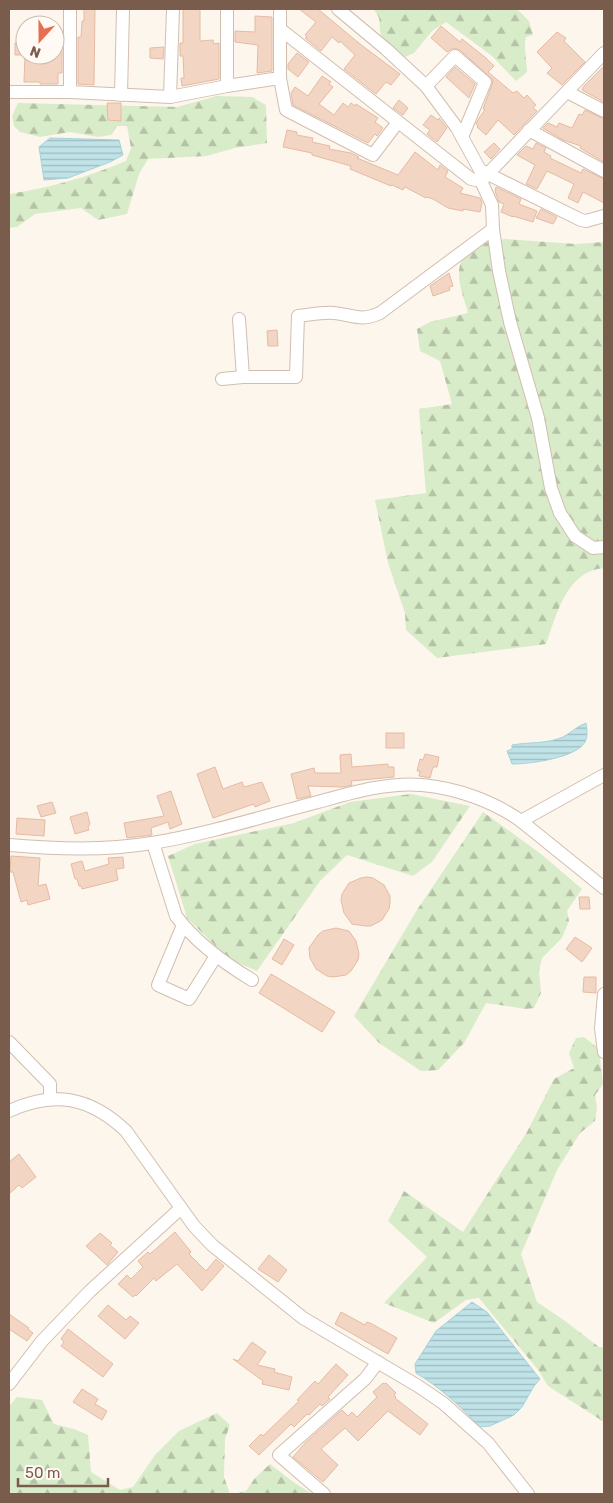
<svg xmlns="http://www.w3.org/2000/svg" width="613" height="1503" viewBox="0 0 613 1503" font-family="Rubik,sans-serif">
  <defs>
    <pattern id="forest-firs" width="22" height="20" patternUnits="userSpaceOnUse" patternTransform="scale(1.25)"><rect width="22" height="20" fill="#d8ecc9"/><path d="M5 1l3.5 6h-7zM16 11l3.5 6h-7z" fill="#b4c2a5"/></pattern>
    <pattern id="water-rules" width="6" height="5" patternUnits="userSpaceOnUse" patternTransform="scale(1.25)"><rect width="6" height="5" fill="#bfe3e8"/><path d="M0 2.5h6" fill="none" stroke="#a0bbbe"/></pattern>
  </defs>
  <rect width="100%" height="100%" fill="#fdf6ec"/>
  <g fill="url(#forest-firs)">
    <path d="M373,9H517L529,21L533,35L526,37C523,48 527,60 527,72L516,81L492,56L446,22L432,31L414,53L405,57C398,52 384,44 381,35C378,23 383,20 373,9Z"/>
    <path d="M217,96L252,97L266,105L267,143L235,148L206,156L148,159L139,174L127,214L98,220L81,208L35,214L17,227L9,228V194C49,188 88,177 126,161L131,148L127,126H117L111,135L98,137L70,132L40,137L20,132L14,126L12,116L18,103L177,107Z"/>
    <path d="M505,239L576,244L604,242V568C566,571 557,614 546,644L437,658L406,630L405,613L388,563L375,500L426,493L419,409L452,404L440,361L420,351L417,329L430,322L468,313C462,290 448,263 475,247C483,242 496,241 505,239Z"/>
    <polygon points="411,794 470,806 432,862 413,876 347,855 320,881 257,971 229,959 187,918 168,856 195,844 294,823 350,802"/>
    <polygon points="483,812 541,854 582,889 567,911 569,921 562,938 542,958 539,971 541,993 534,1008 526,1009 486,1003 464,1043 438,1070 421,1071 379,1043 354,1016 417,910"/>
    <polygon points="584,1037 599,1049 603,1084 595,1095 597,1107 595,1121 580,1133 557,1170 521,1254 537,1302 565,1321 599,1347 604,1347 604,1422 548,1386 539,1371 479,1298 466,1300 434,1323 384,1303 427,1257 388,1221 404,1191 463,1232 527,1132 554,1079 574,1068 569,1053 576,1038"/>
    <polygon points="17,1397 42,1400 54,1424 74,1429 88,1435 91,1472 120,1490 133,1487 155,1455 179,1431 217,1413 230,1425 225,1439 224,1477 230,1494 9,1494 9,1406"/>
    <polygon points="270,1464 292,1481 312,1494 234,1494 246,1491 255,1478"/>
  </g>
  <g fill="url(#water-rules)" stroke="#a5d3da">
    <polygon points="50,138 119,140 123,155 110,162 68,178 44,180 39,147"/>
    <path d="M586,723C587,729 588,736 585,742C576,758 530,764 512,764L507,751L512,749V745C528,742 547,744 563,737C571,733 577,726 586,723Z"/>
    <path d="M472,1302L487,1312L540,1379L534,1386L522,1407L514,1415L490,1426L480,1427C460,1406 441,1388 416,1373L415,1364L436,1331Z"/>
  </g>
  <g fill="#f3d5c3" stroke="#e6bba3">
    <polygon points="84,9 95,9 94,85 78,84 78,37 81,37 82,21 84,21"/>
    <polygon points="183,9 200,9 200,41 213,40 214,44 219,43 219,79 182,86 181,78 184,78 183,56 180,56 180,43 183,43"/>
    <polygon points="299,9 318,9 360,44 400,74 391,85 386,82 376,94 344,69 355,55 340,41 339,43 332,37 321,51 305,38 307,37 305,35 316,22"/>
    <polygon points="255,16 272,17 272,71 257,73 258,45 235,42 235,31 255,32"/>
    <polygon points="441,26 460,42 462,39 486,58 494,66 488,72 513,93 517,91 524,98 527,95 536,105 533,108 537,111 514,135 498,120 486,135 477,127 478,126 476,124 479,118 485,110 483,109 492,85 493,80 460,50 453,48 447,52 431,38"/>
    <polygon points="557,32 566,38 564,41 585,62 562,85 547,73 552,68 537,52"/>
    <polygon points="55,36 62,36 62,73 58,73 58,84 40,84 40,82 24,82 25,55 55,55"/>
    <polygon points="15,43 25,44 25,55 15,55"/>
    <polygon points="164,47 163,59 150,58 150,48"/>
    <polygon points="297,53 309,62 298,77 288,69 288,64"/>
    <polygon points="604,66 604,102 582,90 584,86"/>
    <polygon points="455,67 475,84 469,98 446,77"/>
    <polygon points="322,76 331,82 329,84 333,87 319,104 334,115 343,103 348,107 351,103 355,106 356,104 378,118 375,122 383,128 377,136 375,134 368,143 293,105 291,93 295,87 308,96"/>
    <polygon points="399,100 408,108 403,115 393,108"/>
    <polygon points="107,103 121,103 121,121 108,120"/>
    <polygon points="585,110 604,119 604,162 580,148 581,146 563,140 543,128 548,123 557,127 559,123 572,128 579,114 582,115"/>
    <polygon points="431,115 438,120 439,118 447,128 437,142 427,134 430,130 423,125"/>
    <polygon points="287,130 297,132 297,135 313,138 312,142 330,146 329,149 351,153 359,157 357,158 398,175 415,152 438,170 440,165 448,171 445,177 463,188 460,193 480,198 482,203 480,212 463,209 463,211 448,208 433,199 427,197 426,198 405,187 403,190 392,185 391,186 350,169 351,166 312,155 312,153 283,147"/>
    <polygon points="494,143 500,149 491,159 484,152"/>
    <polygon points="536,143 546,148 544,152 551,156 550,158 581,173 583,169 604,179 604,203 583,192 578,203 568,198 574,184 547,171 537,189 526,184 535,165 517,155 526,146 533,149"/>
    <polygon points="496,187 521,199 519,204 537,211 533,222 513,216 513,217 501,212 504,204 499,202 495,191"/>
    <polygon points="541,209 557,217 553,224 536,218"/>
    <polygon points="449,273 453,286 449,287 450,290 433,296 430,286"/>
    <polygon points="277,330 278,346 268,346 267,331"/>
    <rect x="386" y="733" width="18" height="15"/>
    <polygon points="351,754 352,767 388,764 388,767 394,767 394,777 351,781 352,785 343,787 308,786 311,796 297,799 291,774 314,768 315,773 341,773 340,755"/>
    <polygon points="425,754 439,757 437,767 433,767 430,778 419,776 420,771 417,771 420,759 423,760"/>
    <polygon points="215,767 223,789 242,782 244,787 262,782 270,801 255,807 254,804 213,818 197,774"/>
    <polygon points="171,791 182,824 170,829 168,822 151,828 152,835 127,838 124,823 164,816 157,796"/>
    <polygon points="52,802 56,813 41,817 37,806"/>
    <polygon points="87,812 90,824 88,827 89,830 75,834 70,817"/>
    <polygon points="17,818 45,820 44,836 16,834"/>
    <polygon points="11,856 40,858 38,886 46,884 50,899 28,905 27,900 21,902 13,872 10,872"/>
    <polygon points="123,857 124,868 116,869 118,880 82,889 81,886 79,886 77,879 75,879 71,864 82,861 85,871 109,864 108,858"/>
    <polygon points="367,877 373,878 384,885 390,896 390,903 389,909 382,920 371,926 365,926 352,924 344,913 341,900 342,894 349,883 361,878"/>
    <polygon points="579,897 589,897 590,909 580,909"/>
    <polygon points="336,928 349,931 356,941 359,954 358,960 351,971 346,975 333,977 327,976 316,969 310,958 309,948 318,935 323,931"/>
    <polygon points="575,937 592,948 582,962 566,949"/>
    <polygon points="284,939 294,945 282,965 272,959"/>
    <polygon points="271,974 335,1012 322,1032 259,993"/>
    <polygon points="584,977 596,977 596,993 583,992"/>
    <polygon points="19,1154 36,1177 22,1188 19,1185 9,1194 9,1162"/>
    <polygon points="175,1232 191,1252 189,1254 206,1271 216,1259 224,1266 202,1291 177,1264 156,1281 154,1278 136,1296 135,1295 133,1297 118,1284 127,1275 131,1279 143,1267 138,1261 148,1252 150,1254"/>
    <polygon points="100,1233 112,1243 110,1245 118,1252 107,1265 86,1246"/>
    <polygon points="269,1255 287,1270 278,1282 258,1269"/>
    <polygon points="108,1305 126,1320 130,1316 139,1323 125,1339 98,1316"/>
    <polygon points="341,1312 365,1325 367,1322 372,1324 397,1338 388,1354 335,1324"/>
    <polygon points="9,1314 29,1328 28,1329 33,1333 27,1341 9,1329"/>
    <polygon points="68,1329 113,1364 103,1377 61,1346 64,1342 61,1339"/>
    <polygon points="252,1342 266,1352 257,1365 275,1369 274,1372 292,1377 289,1390 262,1384 263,1381 233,1359 238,1361"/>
    <polygon points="336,1364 348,1375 328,1397 330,1399 322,1406 320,1404 309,1415 307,1414 294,1427 291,1424 259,1455 249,1446 261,1434 263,1436 299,1401 297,1400 315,1381 318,1384"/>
    <polygon points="383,1383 384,1384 386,1383 396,1393 394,1395 396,1397 395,1398 428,1424 420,1435 388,1411 358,1441 345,1428 321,1449 338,1465 323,1482 293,1457 306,1442 342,1410 348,1416 352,1412 357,1417 377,1397 373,1392"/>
    <polygon points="82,1389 98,1399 95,1404 107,1411 102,1420 73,1402"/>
  </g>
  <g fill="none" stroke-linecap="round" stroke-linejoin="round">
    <g stroke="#d1beb0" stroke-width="14">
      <g id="minor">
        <polyline points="70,9 70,92"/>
        <polyline points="338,9 386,49 426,86 457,128 480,170 581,220 586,221 604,216"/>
        <polyline points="280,29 471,179 481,181"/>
        <polyline points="604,53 481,181 492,205 493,229 499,271 510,322 538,418 551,488 560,513 575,536 593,548 604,547"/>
        <polyline points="280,78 286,110 373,155 398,122"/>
        <polyline points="227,86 227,9"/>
        <polyline points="426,86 455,56 485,82 462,137"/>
        <polyline points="9,92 70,92 170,97 227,86 280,78 280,9"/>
        <polyline points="567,92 604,111"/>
        <polyline points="121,95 123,9"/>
        <polyline points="170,97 173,9"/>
        <polyline points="529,130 604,171"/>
        <polyline points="239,319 243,377"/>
        <path d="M222,379L243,377H296L298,316C309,315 322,312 334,313C353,315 361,322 380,313L493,229"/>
        <polyline points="521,821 604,888"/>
        <path d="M153,843L176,916C196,943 224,963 252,980"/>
        <path d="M9,845C57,849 104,851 152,843C208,834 264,816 318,802C351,793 387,782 422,785C456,788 493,801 521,821L604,775"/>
        <polyline points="183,925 158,985 189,999 216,956"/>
        <polyline points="604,994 601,1028 604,1052"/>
        <polyline points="9,1042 50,1084 50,1098"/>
        <path d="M9,1111C54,1090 90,1097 126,1131L194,1226L212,1245L303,1318L418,1386L443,1403L488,1443L528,1494"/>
        <polyline points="9,1384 42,1341 90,1291 181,1208"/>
        <polyline points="324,1494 279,1455 365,1379 378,1362"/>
      </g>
    </g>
    <use href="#minor" stroke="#fff" stroke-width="12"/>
  </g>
  <rect width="613" height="1503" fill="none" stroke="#7a5c4d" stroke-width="20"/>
  <g transform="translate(40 40) rotate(201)"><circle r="24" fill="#fffaf3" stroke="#cabbb1"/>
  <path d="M0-4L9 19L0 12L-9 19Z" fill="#e76f51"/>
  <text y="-8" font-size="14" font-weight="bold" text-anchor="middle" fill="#7a5c4d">N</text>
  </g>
  <path d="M18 1478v8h90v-8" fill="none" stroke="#7a5c4d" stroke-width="2.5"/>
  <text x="25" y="1478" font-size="15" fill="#7a5c4d" stroke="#fffaf3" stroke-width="4" paint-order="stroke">50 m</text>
</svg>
